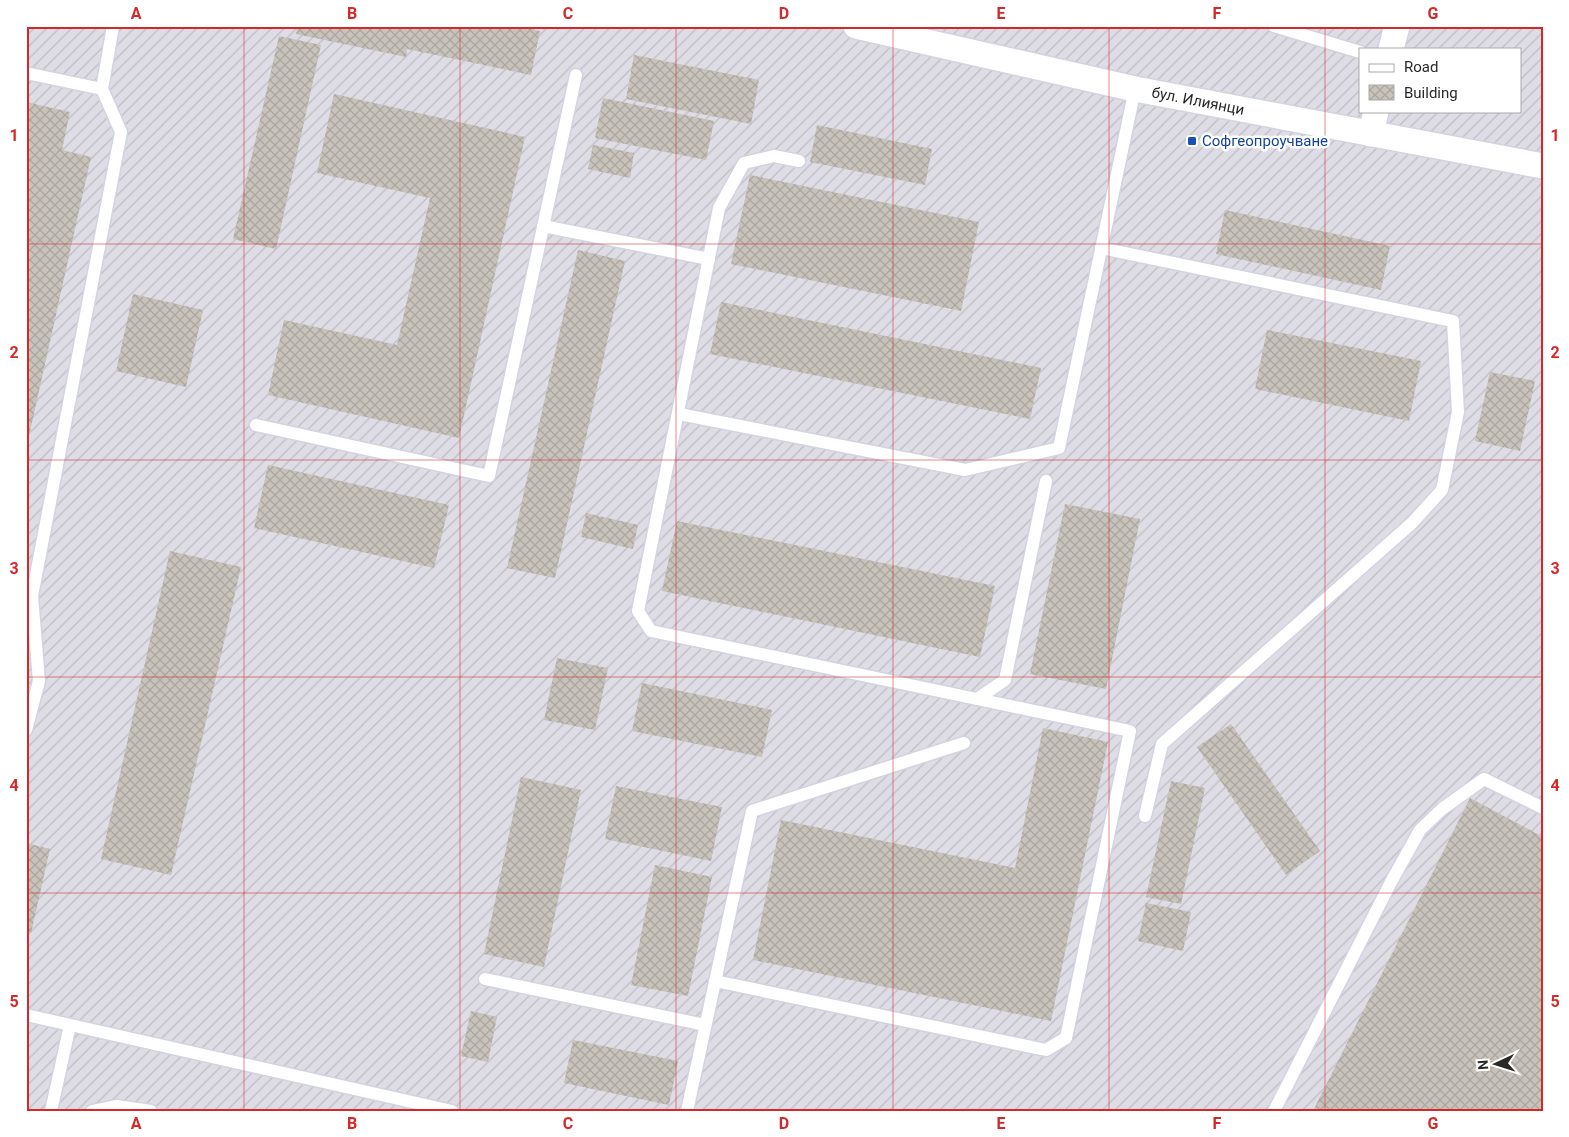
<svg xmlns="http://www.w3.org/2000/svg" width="1569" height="1137" viewBox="0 0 1569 1137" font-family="Roboto,sans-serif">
  <defs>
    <pattern id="industrial-furrows" width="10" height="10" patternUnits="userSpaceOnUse" patternTransform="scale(1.25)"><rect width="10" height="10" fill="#dedce4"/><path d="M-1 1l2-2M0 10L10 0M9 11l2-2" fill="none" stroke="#bebdc4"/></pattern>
    <pattern id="building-cross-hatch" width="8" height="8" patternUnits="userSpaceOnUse" patternTransform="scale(1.25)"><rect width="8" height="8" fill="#c7c2ba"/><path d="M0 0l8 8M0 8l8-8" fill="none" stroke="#aba7a0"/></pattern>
  </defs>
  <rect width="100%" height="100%" fill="#ebe4db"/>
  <path fill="url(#industrial-furrows)" fill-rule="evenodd" d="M26,26H1543V1111H26ZM1360,49H1520V111H1360Z"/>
  <g fill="url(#building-cross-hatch)">
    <polygon points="298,26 518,26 540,31 531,75 407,49 406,57 296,34"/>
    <polygon points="279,36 321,45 276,249 233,239"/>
    <polygon points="634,55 759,80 751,124 626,99"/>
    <polygon points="334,94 525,137 459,438 268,395 284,320 397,345 430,198 317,173"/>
    <polygon points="603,98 714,121 706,160 595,138"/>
    <polygon points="26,102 70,112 62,150 91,157 27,445"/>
    <polygon points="817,125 932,149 925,185 810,162"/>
    <polygon points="593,145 634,153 630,178 588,169"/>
    <polygon points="750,175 979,222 961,311 731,264"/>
    <polygon points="1225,210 1390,246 1381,290 1216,254"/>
    <polygon points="578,250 625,261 555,578 507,568"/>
    <polygon points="133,294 203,310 186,387 116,371"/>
    <polygon points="721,302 1041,368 1030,419 710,354"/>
    <polygon points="1267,330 1421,361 1409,421 1255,389"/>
    <polygon points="1490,372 1535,381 1520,451 1475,441"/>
    <polygon points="268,465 449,505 434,568 254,528"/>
    <polygon points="1065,504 1140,519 1106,689 1030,674"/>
    <polygon points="586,513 638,525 633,549 581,537"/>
    <polygon points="677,521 995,586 980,657 662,591"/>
    <polygon points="170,551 241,567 171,875 101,859"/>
    <polygon points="557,658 608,668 595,730 544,720"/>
    <polygon points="642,683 772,710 762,757 632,731"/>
    <polygon points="1231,724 1320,851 1286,875 1197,747"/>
    <polygon points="1043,728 1108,742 1051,1021 753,960 781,820 1015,868"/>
    <polygon points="521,777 581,790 544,967 484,954"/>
    <polygon points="1171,781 1205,788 1181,904 1146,897"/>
    <polygon points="616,786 722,807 711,861 605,839"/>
    <polygon points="1470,798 1543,837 1543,1111 1313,1111"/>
    <polygon points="26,843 50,849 31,933 26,932"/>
    <polygon points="655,865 712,877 688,996 631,985"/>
    <polygon points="1146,903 1191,912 1183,951 1138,941"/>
    <polygon points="471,1011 497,1017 488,1062 461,1056"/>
    <polygon points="573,1040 678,1061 669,1105 564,1083"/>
  </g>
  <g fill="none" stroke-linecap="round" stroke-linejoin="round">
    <g stroke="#d1d4e2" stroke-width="15">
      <g id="lane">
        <polyline points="1274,26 1360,52"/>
        <polyline points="26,73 102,89"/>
        <polyline points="799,161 774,156 744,163 719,208 638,611 651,631 977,699 1005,680 1046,481"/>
        <polyline points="543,226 709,259"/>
        <polyline points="1101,248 1453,321 1458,412 1442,490 1412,523 1162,744 1145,816"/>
        <polyline points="679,414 965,470 1059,448 1135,89"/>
        <polyline points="256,425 489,476 576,75"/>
        <polyline points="26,730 39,681 32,596 121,132 102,89 113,26"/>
        <polyline points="485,979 705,1025"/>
        <polyline points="715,981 1046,1050 1066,1038 1130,731 977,699"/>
        <polyline points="26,1015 452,1111"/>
        <polyline points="51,1111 70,1025"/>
        <polyline points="92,1111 116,1106 151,1111"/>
        <polyline points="687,1111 752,811 964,743"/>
        <polyline points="1274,1111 1391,882 1420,830 1442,809 1484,779 1543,808"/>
      </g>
    </g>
    <g stroke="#d1d4e2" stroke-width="28">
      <g id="street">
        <polyline points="856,26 1135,89 1543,166"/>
        <polyline points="1391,49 1397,26"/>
        <polyline points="1371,134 1376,111"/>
      </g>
    </g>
    <use href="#lane" stroke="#fff" stroke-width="12"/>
    <use href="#street" stroke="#fff" stroke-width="25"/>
  </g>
  <path fill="none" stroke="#d62828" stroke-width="1" stroke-opacity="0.55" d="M244,26V1111M460,26V1111M676,26V1111M893,26V1111M1109,26V1111M1325,26V1111M26,244H1543M26,460H1543M26,677H1543M26,893H1543"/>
  <rect fill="#1a4fb4" stroke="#fff" stroke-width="2" x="1187" y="136" width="10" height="10" rx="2.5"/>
  <g text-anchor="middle" stroke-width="5" stroke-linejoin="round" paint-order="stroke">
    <g font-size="15" fill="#292929" stroke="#fff">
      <text transform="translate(1198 101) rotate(11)" y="5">бул. Илиянци</text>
    </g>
    <g font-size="15" fill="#164399" stroke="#fff" text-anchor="start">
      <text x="1202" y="146">Софгеопроучване</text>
    </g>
  </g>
  <rect width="1569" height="1137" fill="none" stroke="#ffffff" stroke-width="55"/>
  <rect x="1359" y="48" width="162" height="65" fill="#ffffff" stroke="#a9a9a9"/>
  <rect x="1369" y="64" width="25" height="8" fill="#ffffff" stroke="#a9a9a9"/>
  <text x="1404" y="72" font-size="15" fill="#292929">Road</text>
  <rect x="1369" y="85" width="25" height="15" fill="url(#building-cross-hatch)" stroke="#a9a9a9"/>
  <text x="1404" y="98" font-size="15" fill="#292929">Building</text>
  <g transform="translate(1496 1064) rotate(266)" stroke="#ffffff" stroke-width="4" paint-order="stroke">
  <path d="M0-4L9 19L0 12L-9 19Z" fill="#292929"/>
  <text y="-8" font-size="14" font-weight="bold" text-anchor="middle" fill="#292929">N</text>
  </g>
  <rect x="28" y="28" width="1514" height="1082" fill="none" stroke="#d62828" stroke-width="2"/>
  <g font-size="16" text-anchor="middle" font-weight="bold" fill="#d62828">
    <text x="136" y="19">A</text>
    <text x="352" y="19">B</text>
    <text x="568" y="19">C</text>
    <text x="784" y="19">D</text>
    <text x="1001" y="19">E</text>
    <text x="1217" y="19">F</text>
    <text x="1433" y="19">G</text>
    <text x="14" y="141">1</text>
    <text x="1555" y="141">1</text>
    <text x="14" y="358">2</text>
    <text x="1555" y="358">2</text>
    <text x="14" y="574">3</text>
    <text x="1555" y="574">3</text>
    <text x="14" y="791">4</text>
    <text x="1555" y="791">4</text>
    <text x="14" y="1007">5</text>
    <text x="1555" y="1007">5</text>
    <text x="136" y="1129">A</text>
    <text x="352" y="1129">B</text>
    <text x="568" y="1129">C</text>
    <text x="784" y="1129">D</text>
    <text x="1001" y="1129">E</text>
    <text x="1217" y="1129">F</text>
    <text x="1433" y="1129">G</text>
  </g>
</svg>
